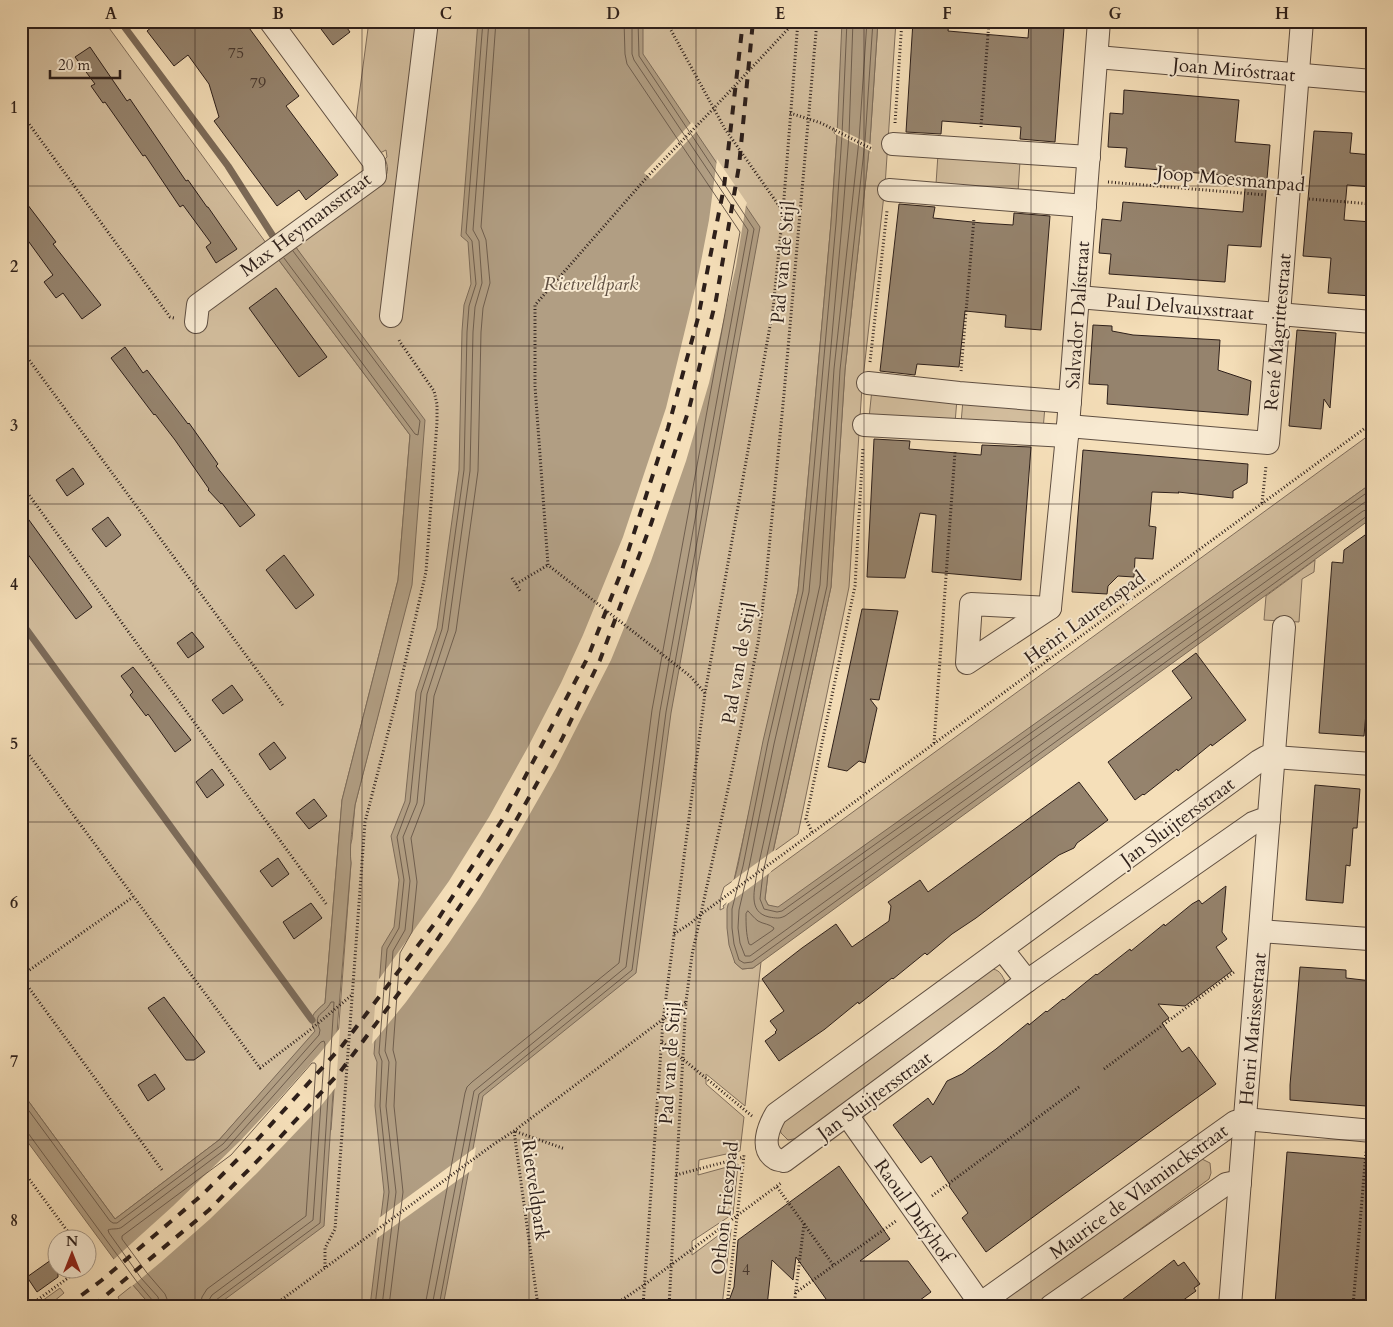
<svg xmlns="http://www.w3.org/2000/svg" width="1393" height="1327" viewBox="0 0 1393 1327" font-family="Cardo,serif">
  <rect width="100%" height="100%" fill="#f5dfb9"/>
  <filter id="stains"><feTurbulence type="fractalNoise" baseFrequency=".004" numOctaves="4"/><feColorMatrix values="0 0 0 0 .2 0 0 0 0 .09 0 0 0 0 .02 0 0 0 .5 -.17"/></filter>
  <radialGradient id="worn" r=".72"><stop offset=".6" stop-color="#630" stop-opacity="0"/><stop offset="1" stop-color="#630" stop-opacity=".3"/></radialGradient>
  <g fill="#d3be9e" stroke="#806e5c">
    <path d="M21,21H104L269,247L410,435L398,580L342,800L325,1003C315,1012 307,1017 316,1031L219,1140L115,1219L21,1091Z"/>
    <path d="M369,21H845L840,74L838,129L835,128L834,133L837,135L831,223L798,591L734,880L724,887L721,896L720,910L724,908L723,906L729,901L735,963L742,969L753,968L761,962L745,1106L706,1074V1084L744,1117L740,1151L699,1160L698,1175L738,1164L733,1214L692,1241V1255L727,1229H731L722,1306H184L331,1130L351,863L349,850L352,839L355,805L403,617L419,437L294,244L384,179C389,172 388,166 385,159L387,157L386,150L380,153L356,119Z"/>
    <polygon points="878,21 896,21 885,186 862,387 849,587 798,834 773,852 831,587 845,370 870,141"/>
    <polygon points="938,154 1020,161 1018,192 936,184"/>
    <polygon points="872,389 957,399 955,423 869,418"/>
    <polygon points="963,400 1045,406 1043,430 961,423"/>
    <polygon points="1372,433 1372,483 778,908 768,905 765,899 768,874"/>
    <polygon points="1315,560 1314,572 1302,579 1299,622 1264,620 1266,596"/>
    <path d="M986,969C997,968 1000,971 1005,981L1000,990L799,1138L788,1140L781,1133L779,1124Z"/>
    <polygon points="1200,1158 1210,1163 1211,1173 1209,1179 1035,1306 997,1306 998,1302"/>
    <polygon points="133,1285 151,1306 113,1306 120,1301 118,1297"/>
    <polygon points="60,1288 64,1293 48,1306 35,1306"/>
  </g>
  <g fill="#b19e83" stroke="#7c6b59">
    <polygon points="478,21 643,21 643,54 760,227 671,713 636,973 483,1096 443,1306 370,1306 384,1192 375,1106 377,1062 374,1054 382,947 394,927 399,880 391,836 405,801 416,692 437,628 459,470 462,331 464,305 471,284 468,242 461,236"/>
    <polygon points="842,21 878,21 870,141 845,370 831,587 768,874 765,899 768,905 778,907 1372,483 1372,518 753,968 742,969 735,963 729,945 727,928 727,909 738,865 763,741 798,591 831,223 837,135"/>
    <path d="M286,234L425,420L412,585L355,805C353,824 349,845 351,863L338,1019L324,1226L216,1306H151L133,1285L21,1133V1091L115,1219L219,1140L315,1031C307,1017 315,1012 325,1003L342,800L398,580L410,435L269,247Z"/>
  </g>
  <g fill="#f5dfb9">
    <polygon points="692,122 698,130 651,179 644,173"/>
    <polygon points="835,127 872,145 872,152 835,134"/>
    <polygon points="717,159 747,203 746,205 736,266 709,383 686,461 651,561 611,660 556,768 519,833 480,897 449,943 406,1002 372,1044 377,982 449,881 489,817 528,747 561,683 583,635 623,537 666,408 678,359 699,272 709,220"/>
    <polygon points="776,849 771,872 726,905 732,881"/>
    <polygon points="340,1028 336,1087 320,1107 259,1171 210,1219 161,1262 131,1287 112,1261 173,1206 241,1140 280,1098 320,1053"/>
    <polygon points="476,1147 472,1170 376,1239 379,1218"/>
  </g>
  <g fill="none" stroke-linecap="round" stroke-linejoin="round">
    <g stroke="#6f5e4e" stroke-width="1">
      <polyline points="847,21 842,135 836,223 803,591 768,742 743,866 732,909 732,928 734,944 739,960 744,963 752,962 1367,516 1372,515"/>
      <polyline points="853,21 849,135 842,224 809,592 774,744 749,867 739,910 738,928 740,943 745,956 750,956 1363,511 1372,508"/>
      <path d="M867,21L859,140L834,369L820,585L757,872C755,889 747,912 769,917C776,918 779,919 785,916L1372,497"/>
      <polyline points="873,21 865,141 840,370 827,586 763,873 760,899 764,909 777,912 782,911 1372,489"/>
      <polyline points="284,258 415,434 418,435 420,421 293,251"/>
      <path d="M748,911C751,914 754,918 758,921C763,924 770,924 774,928L773,930L751,945L749,944C746,934 746,924 746,914Z"/>
      <path d="M21,1100L110,1221L113,1223H117L223,1144L319,1035L320,1030C312,1012 324,1016 331,1002H334L320,1223L216,1300L214,1306"/>
      <polyline points="21,1130 25,1131 28,1133 137,1282 153,1301 154,1306"/>
      <path d="M160,1306L158,1297L141,1278L109,1233L108,1230C112,1228 118,1230 122,1227L227,1148L321,1042L324,1041L325,1044L313,1220L212,1295L209,1300L208,1306"/>
      <polyline points="168,1306 167,1299 165,1294 147,1273 122,1239 122,1236 231,1155 312,1063 315,1063 316,1065 306,1216 207,1289 202,1297 200,1306"/>
      <polyline points="375,1306 389,1192 380,1106 382,1061 379,1053 387,949 399,928 404,880 397,837 410,802 421,693 442,629 464,470 467,332 469,306 476,284 472,241 466,233 483,21"/>
      <polyline points="382,1306 396,1192 386,1106 389,1062 385,1051 393,951 405,930 410,881 403,837 417,803 427,694 448,630 470,471 473,332 475,307 482,283 479,241 473,230 489,21"/>
      <polyline points="389,1306 403,1192 394,1106 396,1062 393,1050 400,953 412,932 417,882 411,838 424,804 434,696 456,631 478,471 481,332 483,308 490,283 486,240 481,227 496,21"/>
      <polyline points="425,1306 465,1093 467,1087 472,1082 619,963 652,710 740,232 627,64 625,54 624,21"/>
      <polyline points="432,1306 474,1091 626,967 660,711 748,230 634,60 632,54 632,21"/>
      <polyline points="439,1306 479,1094 632,970 666,712 754,229 639,56 638,21"/>
    </g>
    <g stroke="#7c6b59" stroke-width="7">
      <polyline points="120,21 228,166 278,244"/>
      <polyline points="21,622 312,1020"/>
    </g>
  </g>
  <g fill="#95836d" stroke="#2d1f1a">
    <polygon points="159,21 244,21 299,96 286,106 338,175 307,199 306,200 299,190 277,206 214,121 219,117 209,84 188,55 174,66 147,31"/>
    <polygon points="315,21 342,21 350,32 333,45"/>
    <polygon points="913,21 949,21 948,31 1028,38 1029,25 1064,28 1055,142 1020,139 1021,127 942,121 941,134 906,132"/>
    <polygon points="90,47 127,101 130,99 186,181 188,180 207,207 208,207 237,249 216,263 206,247 211,243 183,205 180,207 145,155 143,156 105,102 103,103 91,86 95,84 75,57"/>
    <polygon points="1124,90 1239,100 1235,142 1270,145 1261,247 1228,245 1225,282 1109,274 1111,254 1099,253 1102,219 1121,221 1123,202 1243,212 1246,177 1125,167 1127,148 1108,147 1110,113 1123,114"/>
    <polygon points="1314,131 1352,133 1350,153 1372,155 1372,187 1347,185 1344,220 1372,222 1372,296 1328,293 1331,258 1303,256"/>
    <polygon points="21,196 56,242 53,244 101,305 82,319 63,293 56,298 44,282 53,275 21,231"/>
    <polygon points="899,204 935,207 933,218 982,223 1013,225 1014,213 1050,216 1041,330 1005,327 1006,315 965,311 959,367 917,364 915,375 880,371"/>
    <polygon points="276,288 327,357 299,377 249,308"/>
    <polygon points="1093,325 1112,326 1112,331 1133,335 1220,340 1218,370 1251,381 1248,415 1107,404 1108,385 1089,384"/>
    <polygon points="1297,330 1336,333 1330,408 1324,399 1321,429 1289,426"/>
    <polygon points="125,347 143,373 147,370 188,424 189,423 218,464 216,466 255,515 240,527 222,503 221,504 208,490 209,489 175,440 155,414 154,415 111,358"/>
    <polygon points="874,439 910,441 909,449 981,455 982,445 1031,447 1021,580 932,572 936,515 920,513 905,578 867,577"/>
    <polygon points="1083,450 1248,464 1247,483 1233,491 1233,498 1178,492 1179,493 1152,492 1149,526 1156,527 1153,559 1135,558 1134,577 1118,576 1108,586 1107,594 1072,592"/>
    <polygon points="73,468 84,484 67,496 56,480"/>
    <polygon points="21,509 92,607 76,619 21,545"/>
    <polygon points="108,517 121,535 106,547 92,529"/>
    <polygon points="1372,530 1370,565 1372,565 1372,643 1364,736 1319,733 1332,562 1343,563 1344,550"/>
    <polygon points="284,555 314,595 296,609 266,570"/>
    <polygon points="862,609 898,611 879,700 870,699 877,708 865,763 859,761 847,771 828,767"/>
    <polygon points="192,632 204,647 188,658 177,643"/>
    <polygon points="1196,653 1246,720 1212,746 1211,744 1178,771 1177,769 1144,795 1143,794 1135,800 1108,762 1192,698 1172,671"/>
    <polygon points="133,667 191,740 175,752 148,714 146,716 130,695 133,692 121,676"/>
    <polygon points="232,685 243,700 223,714 212,700"/>
    <polygon points="274,742 286,758 270,770 259,754"/>
    <polygon points="212,769 224,785 207,798 196,782"/>
    <polygon points="1079,782 1108,820 1084,838 1077,843 1074,848 1059,855 976,918 952,934 927,955 925,953 893,979 892,978 859,1004 858,1002 825,1029 779,1061 765,1041 776,1033 775,1032 777,1030 770,1021 784,1011 762,979 802,948 836,924 852,947 889,921 891,906 888,902 920,880 928,892"/>
    <polygon points="1315,785 1360,789 1357,828 1353,828 1350,866 1346,865 1343,903 1306,900"/>
    <polygon points="314,799 327,816 309,829 296,813"/>
    <polygon points="278,858 289,874 272,887 260,871"/>
    <polygon points="1226,886 1222,932 1227,939 1216,947 1232,971 1185,1006 1158,1004 1169,1018 1162,1023 1182,1052 1189,1047 1216,1084 1048,1206 986,1252 962,1218 968,1213 949,1186 950,1185 931,1156 921,1163 893,1125 928,1098 933,1105 947,1081 962,1074 996,1049 1028,1023 1029,1025 1046,1011 1047,1012 1063,999 1064,1000 1096,974 1097,975 1130,949 1131,951 1164,924 1165,926 1192,904 1199,900 1202,904"/>
    <polygon points="311,903 322,918 294,939 283,922"/>
    <polygon points="1300,967 1346,970 1346,978 1372,981 1372,1042 1366,1106 1290,1100 1290,1085"/>
    <polygon points="164,997 205,1052 194,1060 186,1060 148,1008"/>
    <polygon points="155,1074 165,1089 148,1101 138,1085"/>
    <polygon points="1287,1152 1372,1159 1372,1235 1366,1303 1351,1302 1351,1306 1291,1306 1275,1304"/>
    <polygon points="839,1166 890,1239 860,1261 908,1261 931,1292 912,1306 831,1306 796,1257 793,1280 772,1260 767,1306 727,1306 734,1287 738,1240"/>
    <polygon points="58,1255 58,1277 37,1292 27,1277"/>
    <polygon points="1174,1260 1178,1266 1184,1262 1200,1284 1194,1288 1196,1291 1175,1306 1114,1306"/>
  </g>
  <g fill="none" stroke-linecap="round" stroke-linejoin="round">
    <g stroke="#5f4f42" stroke-width="24">
      <g id="minor">
        <polyline points="1097,57 1372,81"/>
        <polyline points="893,144 1089,157"/>
        <polyline points="889,190 1085,206"/>
        <polyline points="1078,297 1372,322"/>
        <polyline points="391,316 427,21"/>
        <polyline points="196,322 198,305 375,176 374,162 270,21"/>
        <polyline points="868,383 959,393 1070,402"/>
        <polyline points="864,425 1067,436"/>
        <polyline points="1068,426 1268,443 1279,314 1302,21"/>
        <polygon points="971,604 1050,608 967,663"/>
        <polyline points="1050,608 1068,426 1099,21"/>
        <path d="M1269,820H1261L1253,823L1027,981L784,1161C781,1160 778,1160 776,1159C759,1149 769,1126 776,1114L1259,761L1266,757H1274L1372,764"/>
        <polyline points="1260,931 1369,939"/>
        <polyline points="1002,949 1027,981"/>
        <polyline points="847,1115 982,1306"/>
        <polyline points="977,1306 1235,1122 1245,1119 1372,1131"/>
        <polyline points="1051,1306 1226,1184 1231,1183 1240,1183"/>
        <polyline points="1230,1306 1284,627"/>
      </g>
    </g>
    <g stroke="#2d1f1a" stroke-width="3" stroke-dasharray="1 2.5" stroke-linecap="butt">
      <polyline points="666,21 725,129 782,210"/>
      <polyline points="666,22 674,21"/>
      <polyline points="21,113 170,317 174,318"/>
      <polyline points="790,113 821,123 872,149"/>
      <polyline points="895,123 902,21"/>
      <polyline points="981,127 989,21"/>
      <polyline points="1108,182 1266,195"/>
      <polyline points="1309,199 1372,204"/>
      <polyline points="21,349 284,707"/>
      <polyline points="870,362 887,211"/>
      <polyline points="961,371 974,218"/>
      <polyline points="21,484 327,905"/>
      <polyline points="1262,503 1266,466"/>
      <polyline points="512,578 520,591"/>
      <polyline points="516,584 548,565"/>
      <polyline points="1047,660 1048,636"/>
      <polyline points="705,693 690,676 548,565 535,386 535,305 648,176 714,108 789,28 793,21"/>
      <polyline points="934,743 955,452"/>
      <polyline points="21,744 260,1068 310,1030 353,994"/>
      <polyline points="812,832 806,819 855,586 863,447"/>
      <polyline points="674,934 691,923 700,915 1372,423"/>
      <polyline points="21,976 133,897"/>
      <polyline points="21,977 162,1170"/>
      <polyline points="662,1042 752,1116"/>
      <polyline points="1104,1069 1234,972"/>
      <polyline points="1370,1108 1372,1081"/>
      <polyline points="21,1168 74,1240"/>
      <polyline points="676,1175 744,1157"/>
      <polyline points="777,1187 804,1224 794,1306"/>
      <polyline points="932,1196 1079,1087"/>
      <polyline points="804,1224 834,1266"/>
      <polyline points="88,1258 90,1261 88,1263"/>
      <polyline points="325,1267 325,1248 335,1229 365,822 397,698 426,572 437,422 437,404 434,391 400,342 398,338"/>
      <polyline points="795,1293 896,1221"/>
      <polyline points="29,1306 79,1270"/>
      <polyline points="273,1306 494,1144 514,1131 686,1002"/>
      <polyline points="538,1306 514,1131 565,1149"/>
      <polyline points="613,1306 644,1285 781,1183"/>
      <polyline points="643,1306 663,1021 705,693 773,309 783,211 798,21"/>
      <polyline points="669,1306 686,1002 692,955 733,766 758,643 766,579 784,394 817,21"/>
      <polyline points="727,1306 744,1155"/>
      <polyline points="1353,1306 1366,1152"/>
    </g>
    <use href="#minor" stroke="#f8ead2" stroke-width="22"/>
    <g stroke="#2d1f1a" stroke-width="4" stroke-dasharray="9 9" stroke-linecap="butt">
      <polyline points="67,1306 102,1280 202,1195 257,1140 342,1046 438,919 504,817 588,657 622,570 668,428 698,318 724,187 743,21"/>
      <polyline points="93,1306 209,1210 273,1145 340,1072 422,962 505,840 562,739 600,660 651,524 689,409 716,300 739,166 753,21"/>
    </g>
  </g>
  <path fill="none" stroke="#2d1f1a" stroke-width="1" stroke-opacity="0.55" d="M195,21V1306M362,21V1306M529,21V1306M696,21V1306M864,21V1306M1031,21V1306M1198,21V1306M21,186H1372M21,346H1372M21,504H1372M21,664H1372M21,822H1372M21,981H1372M21,1140H1372"/>
  <g text-anchor="middle" stroke-width="4" stroke-linejoin="round" paint-order="stroke">
    <g font-size="16" fill="#47382f">
      <text x="236" y="58">75</text>
      <text x="258" y="88">79</text>
      <text x="746" y="1275">4</text>
    </g>
    <g font-size="19" fill="#2d1f1a" stroke="#f8ead2">
      <text transform="translate(1234 69) rotate(5)" y="7">Joan Miróstraat</text>
      <text transform="translate(1231 178) rotate(5)" y="7">Joop Moesmanpad</text>
      <text transform="translate(305 224) rotate(-37)" y="7">Max Heymansstraat</text>
      <text transform="translate(782 262) rotate(-85)" y="7">Pad van de Stijl</text>
      <text transform="translate(1180 306) rotate(5)" y="7">Paul Delvauxstraat</text>
      <text transform="translate(1077 315) rotate(-86)" y="7">Salvador Dalístraat</text>
      <text transform="translate(1277 332) rotate(-85)" y="7">René Magrittestraat</text>
      <text transform="translate(1084 617) rotate(-36)" y="7">Henri Laurenspad</text>
      <text transform="translate(738 663) rotate(-80)" y="7">Pad van de Stijl</text>
      <text transform="translate(1177 821) rotate(-36)" y="7">Jan Sluijtersstraat</text>
      <text transform="translate(1252 1029) rotate(-85)" y="7">Henri Matissestraat</text>
      <text transform="translate(669 1063) rotate(-86)" y="7">Pad van de Stijl</text>
      <text transform="translate(874 1095) rotate(-36)" y="7">Jan Sluijtersstraat</text>
      <text transform="translate(536 1190) rotate(82)" y="7">Rietveldpark</text>
      <text transform="translate(1138 1191) rotate(-36)" y="7">Maurice de Vlaminckstraat</text>
      <text transform="translate(724 1208) rotate(-84)" y="7">Othon Frieszpad</text>
      <text transform="translate(914 1210) rotate(55)" y="7">Raoul Dufyhof</text>
    </g>
    <g font-size="19" font-style="italic" fill="#5f4f42" stroke="#f8ead2">
      <text x="591" y="290">Rietveldpark</text>
    </g>
  </g>
  <rect width="1393" height="1327" fill="none" stroke="#f5dfb9" stroke-width="55"/>
  <g transform="translate(72 1254)"><circle r="24" fill="#f8ead2" stroke="#a79988"/>
  <path d="M0-4L9 19L0 12L-9 19Z" fill="#8f2418"/>
  <text y="-8" font-size="14" font-weight="bold" text-anchor="middle" fill="#2d1f1a">N</text>
  </g>
  <path d="M50 70v8h70v-8" fill="none" stroke="#2d1f1a" stroke-width="2.5"/>
  <text x="58" y="70" font-size="15" fill="#2d1f1a" stroke="#f8ead2" stroke-width="4" paint-order="stroke">20 m</text>
  <rect x="28" y="28" width="1338" height="1272" fill="none" stroke="#2d1f1a" stroke-width="2"/>
  <g font-size="16" text-anchor="middle" font-weight="bold" fill="#2d1f1a">
    <text x="111" y="19">A</text>
    <text x="278" y="19">B</text>
    <text x="446" y="19">C</text>
    <text x="613" y="19">D</text>
    <text x="780" y="19">E</text>
    <text x="947" y="19">F</text>
    <text x="1115" y="19">G</text>
    <text x="1282" y="19">H</text>
    <text x="14" y="113">1</text>
    <text x="14" y="272">2</text>
    <text x="14" y="431">3</text>
    <text x="14" y="590">4</text>
    <text x="14" y="749">5</text>
    <text x="14" y="908">6</text>
    <text x="14" y="1067">7</text>
    <text x="14" y="1226">8</text>
  </g>
  <rect width="100%" height="100%" filter="url(#stains)"/>
  <rect width="100%" height="100%" fill="url(#worn)"/>
</svg>
